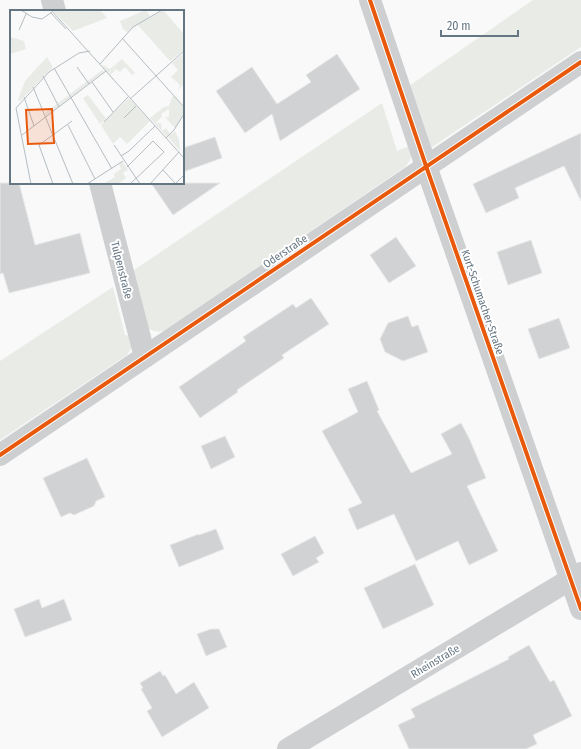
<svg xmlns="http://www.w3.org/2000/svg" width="581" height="749" viewBox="0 0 581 749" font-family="'Fira Sans Condensed',sans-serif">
  <rect width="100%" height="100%" fill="#f9f9f9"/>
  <g fill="#e8ebe6">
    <polygon points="533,0 581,0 581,47 429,149 409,86"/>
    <path d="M382,103L397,151L409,146C413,155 411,160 405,167L165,330C158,333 153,331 147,328L131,272Z"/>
    <polygon points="113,287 125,335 130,336 131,348 127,355 0,440 0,361"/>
  </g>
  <g fill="#d0d2d3" stroke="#e8e8e8">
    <polygon points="337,54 360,89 280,141 272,114 245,133 216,91 252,67 277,104 311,82 306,75"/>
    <polygon points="581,133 581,201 564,166 515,188 519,198 486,213 473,184"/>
    <polygon points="215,137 222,158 183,172 183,148"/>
    <polygon points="0,183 19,183 35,245 80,233 90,273 9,293 3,273 0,274"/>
    <polygon points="151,183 220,183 173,215"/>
    <polygon points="396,237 416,266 389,283 370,255"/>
    <polygon points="531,240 542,273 508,285 497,252"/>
    <polygon points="311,298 329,324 282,355 284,358 237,390 238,392 200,418 179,387 246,341 243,337 293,304 296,308"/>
    <polygon points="408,316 412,327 418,325 428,352 403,361 385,352 380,339 388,323"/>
    <polygon points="559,318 570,348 539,359 528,329"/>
    <polygon points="367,381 379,410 377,411 411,473 452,454 441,434 461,423 469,438 486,478 467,486 498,551 469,565 458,541 416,561 394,514 357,530 348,509 362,503 322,431 358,412 348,389"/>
    <polygon points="225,436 235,457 211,469 201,446"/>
    <polygon points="87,458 105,497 96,501 94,506 74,515 70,513 61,517 43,478"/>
    <polygon points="216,529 224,549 179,567 170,545 199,534 199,535"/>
    <polygon points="315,536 324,553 316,558 319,562 293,576 281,554"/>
    <polygon points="415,564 434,605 383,629 364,588"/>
    <polygon points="39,599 42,608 64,599 72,620 25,637 14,609"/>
    <polygon points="211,629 219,629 227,647 206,656 197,634"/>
    <polygon points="529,645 550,682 554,680 572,716 533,735 537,744 526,749 409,749 398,725 415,717 411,709 509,659 508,657"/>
    <polygon points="160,671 163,676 165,675 176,694 194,682 209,708 162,737 147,711 152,708 141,689 143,688 140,683"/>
  </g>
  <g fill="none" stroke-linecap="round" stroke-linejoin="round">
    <g stroke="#cecfd0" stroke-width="22">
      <polyline points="52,0 55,11"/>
      <polyline points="370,0 426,166 581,609"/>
      <polyline points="100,183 145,357"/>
      <polyline points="0,455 581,62"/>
      <polyline points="288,749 581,573"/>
    </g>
    <g stroke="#fff" stroke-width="6">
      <g id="cycleway">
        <polyline points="370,0 426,166 581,609"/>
        <polyline points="0,455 581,62"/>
      </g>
    </g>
    <use href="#cycleway" stroke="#e8590c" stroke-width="4"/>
  </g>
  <g text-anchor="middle" stroke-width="4" stroke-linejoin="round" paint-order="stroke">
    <g font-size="11" fill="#657683" stroke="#fff">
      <text transform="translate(285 251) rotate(-34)" y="4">Oderstraße</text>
      <text transform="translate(122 270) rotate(76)" y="4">Tulpenstraße</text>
      <text transform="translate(483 302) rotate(71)" y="4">Kurt-Schumacher-Straße</text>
      <text transform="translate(435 661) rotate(-31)" y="4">Rheinstraße</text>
    </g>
  </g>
  <g transform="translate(10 10)">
    <rect width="174" height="174" fill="#f9f9f9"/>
    <path d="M42,0H90L97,8L63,21ZM136,0L140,6L117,22L113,19L110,11ZM153,0L174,24V40L160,51L127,14ZM0,27L14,31L16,39L0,44ZM174,43V74L168,80L170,75L161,67L168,60L162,53ZM37,47L43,57L10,91L8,90L15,71ZM112,49L125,63L122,65L115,57L110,62L106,59L101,65L99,63L111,52L98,63L91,54L100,59ZM92,60L94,62L36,106L35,103ZM78,85L96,109L90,114L73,88ZM163,85L174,98V104L165,118L155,107H159V99L151,104L152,106L146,113H151L152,121L156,118L160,124L157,127L140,108L154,97L159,96ZM119,88L140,111L117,134L110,127L103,134L91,115ZM165,121L169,130L170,141L158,127ZM113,152L118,160L113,163L116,168L108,174H93L105,167L104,164L111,159L109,154Z" fill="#e8ebe6"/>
    <path fill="none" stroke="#b5bdc3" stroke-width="1" d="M11,0L22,7L32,9L42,2M41,0L174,148M41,3L56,19M9,20L16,4M112,28L174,97M90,54L123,17L152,0M67,57L79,74M44,58L102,159M33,66L49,97M82,72L103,102M23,77L63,174M14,87L24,116M120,89L174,41M114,108L126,96M94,112L118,87M58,115L85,169M12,125L96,61M156,128L164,120L174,104M104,135L130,174M111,146L119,141L145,116M117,157L143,131L154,142L120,174M153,160L165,173M21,174L6,98L39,62L69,43L80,41M43,174L29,135L62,111M77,174L113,151M140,174L169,142M165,174L174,165"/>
    <path fill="#e8590c" fill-opacity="0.15" stroke="#e8590c" stroke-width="2" d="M42,99L44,133L18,134L16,100Z"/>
    <rect width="174" height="174" fill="none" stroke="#657683" stroke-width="2"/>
  </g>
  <path d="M441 30v6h77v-6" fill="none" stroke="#657683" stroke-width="2"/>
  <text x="447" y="30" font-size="12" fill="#657683" stroke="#ffffff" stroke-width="3" paint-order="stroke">20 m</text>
</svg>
